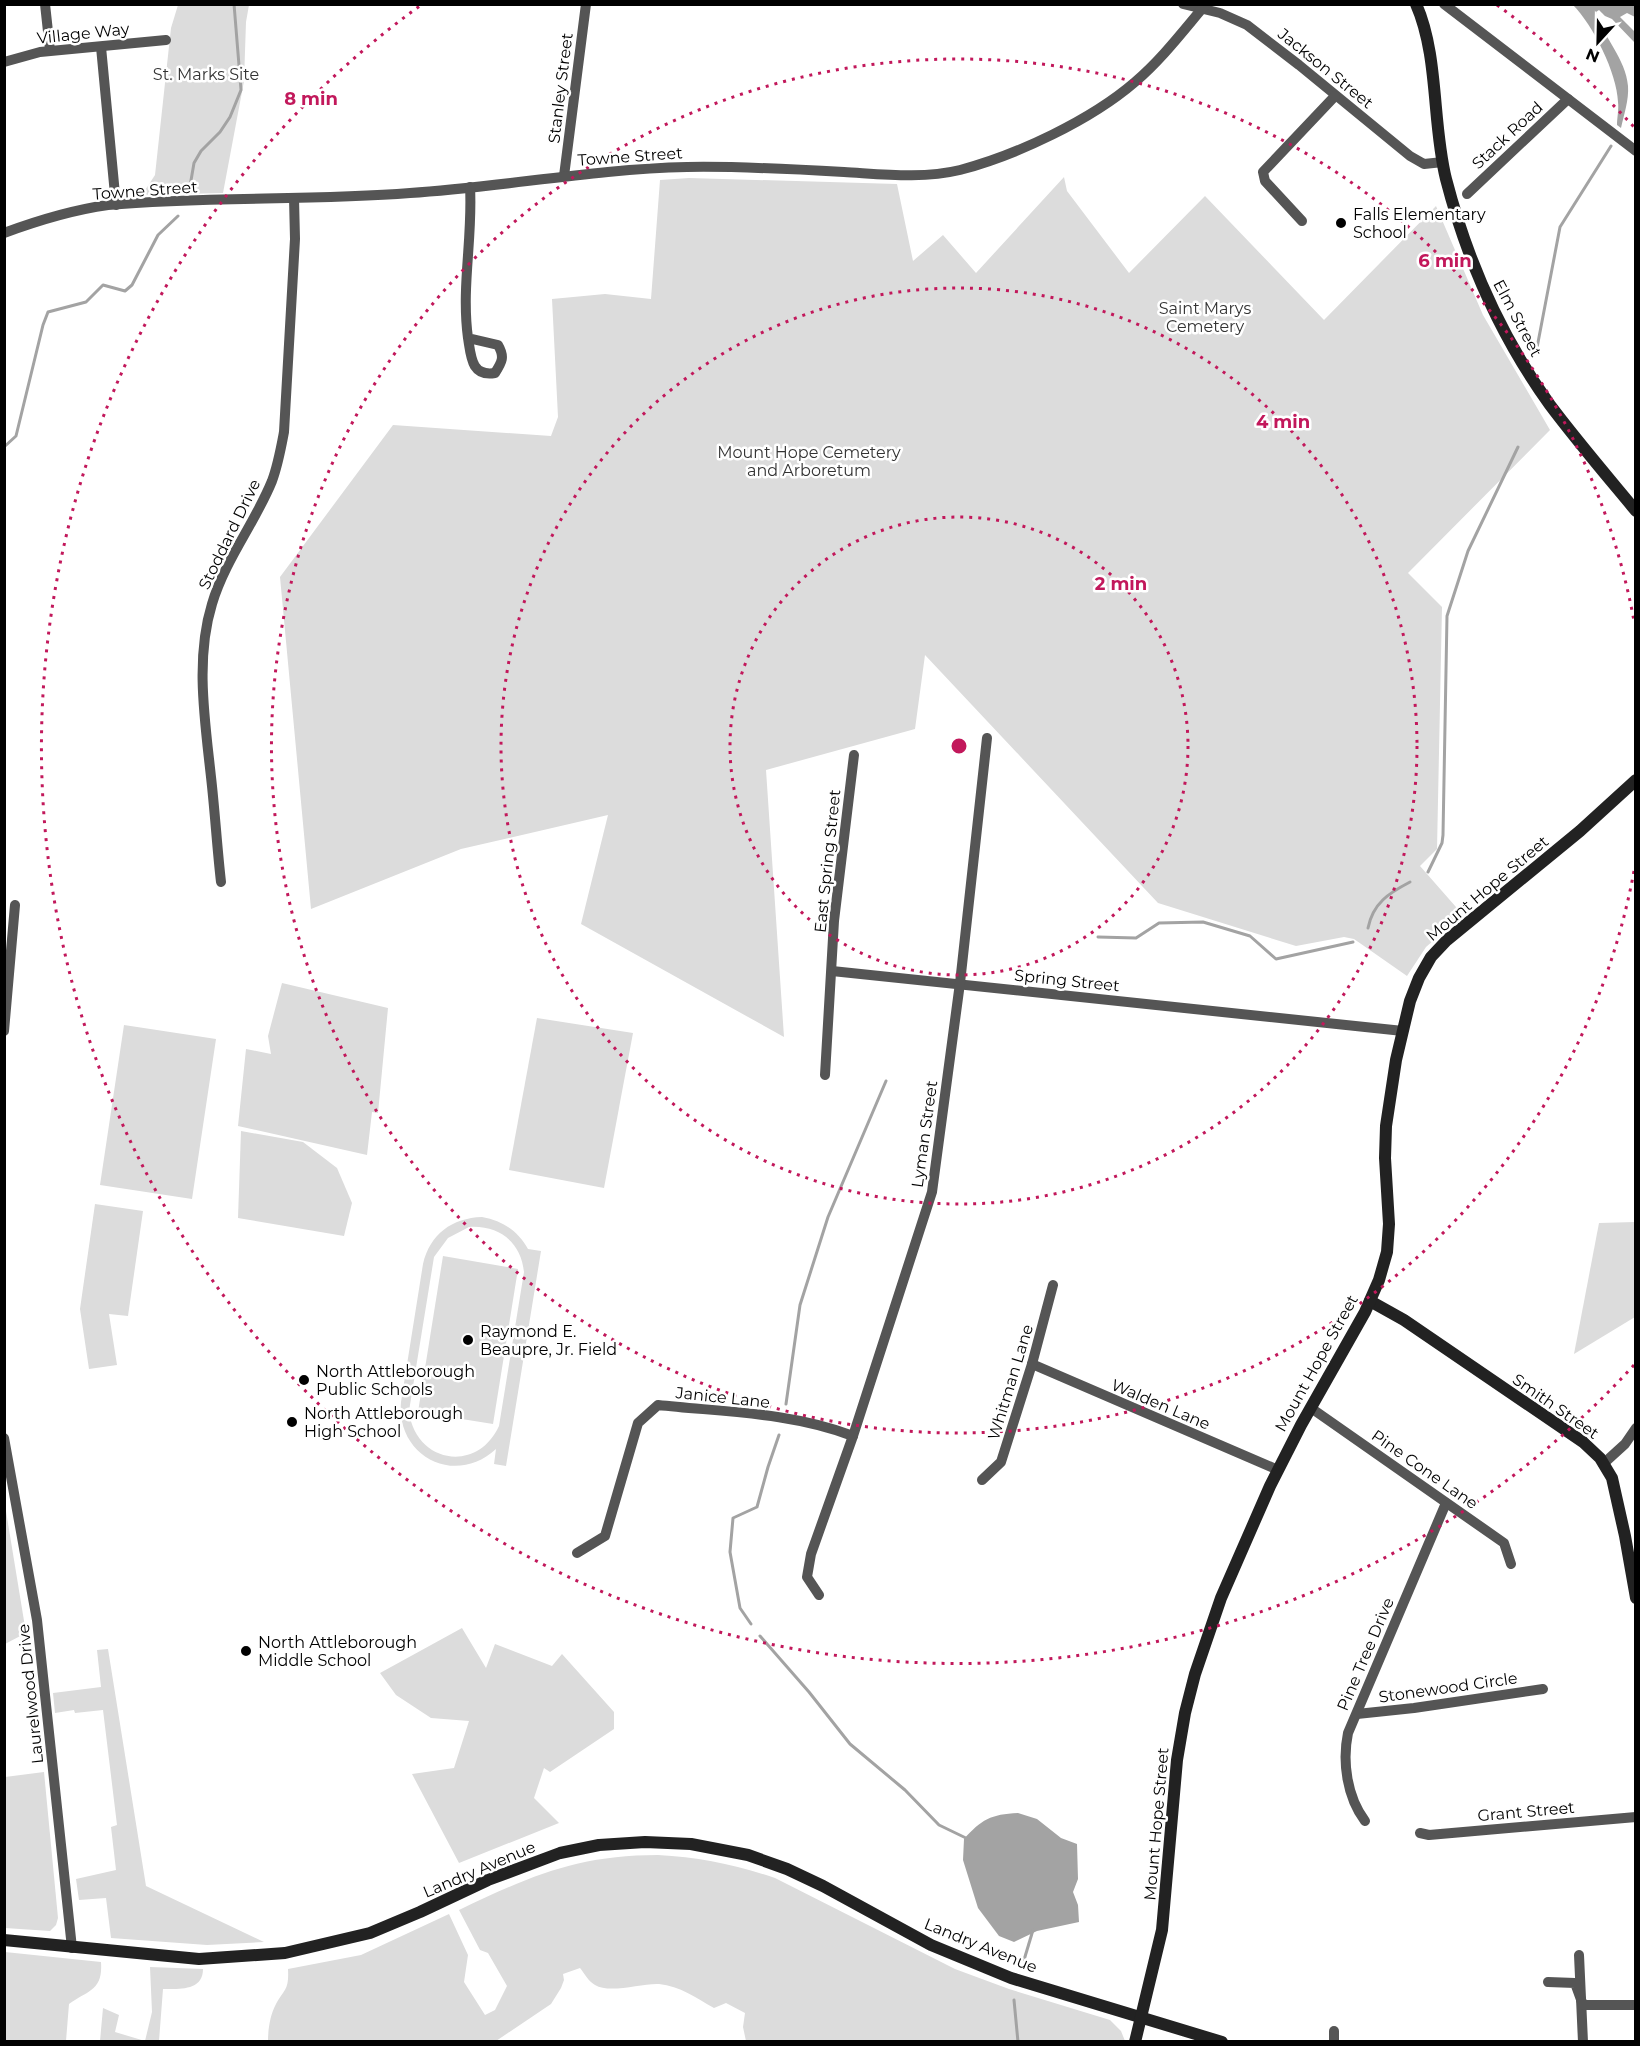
<svg xmlns="http://www.w3.org/2000/svg" width="1640" height="2046" viewBox="0 0 1640 2046" font-family="Montserrat,sans-serif">
  <rect width="100%" height="100%" fill="#fff"/>
  <g fill="#dcdcdc" fill-rule="evenodd">
    <polygon points="178,5 249,5 246,22 244,81 223,193 142,195 155,175 171,28"/>
    <polygon points="1064,177 1067,191 1129,273 1205,196 1324,320 1436,206 1483,315 1550,430 1408,573 1442,607 1437,849 1420,866 1463,915 1426,947 1407,976 1354,939 1344,937 1296,946 1158,903 925,655 915,729 766,770 784,1037 581,924 608,815 461,849 311,909 280,577 393,425 551,436 558,417 552,299 605,294 651,299 660,180 689,178 897,184 913,261 943,235 976,273"/>
    <polygon points="282,983 388,1008 378,1113 372,1112 367,1155 238,1126 246,1049 271,1054 268,1036"/>
    <polygon points="537,1018 633,1033 604,1188 509,1170"/>
    <polygon points="124,1025 216,1039 192,1199 100,1185"/>
    <polygon points="241,1131 303,1142 337,1168 352,1203 344,1236 238,1218"/>
    <polygon points="95,1204 143,1211 128,1316 109,1314 117,1365 89,1369 80,1309"/>
    <path d="M482,1217C503,1221 518,1231 528,1249L541,1251L506,1466L494,1464L496,1449C455,1487 396,1456 401,1402L423,1264C430,1234 452,1218 482,1217ZM469,1227C499,1225 521,1242 524,1272L499,1426C477,1474 415,1463 409,1411L434,1257L448,1238Z"/>
    <polygon points="1635,1222 1635,1317 1574,1354 1599,1223"/>
    <polygon points="443,1256 518,1269 493,1424 418,1412"/>
    <polygon points="5,1505 26,1633 5,1644 4,1644"/>
    <polygon points="462,1628 486,1668 495,1644 552,1666 562,1654 614,1712 614,1729 550,1772 544,1768 534,1798 559,1823 459,1863 412,1774 454,1768 469,1721 431,1718 396,1695 380,1673"/>
    <polygon points="108,1649 146,1886 264,1942 207,1945 111,1938 106,1898 79,1900 76,1879 116,1870 111,1827 117,1825 103,1710 75,1713 74,1710 55,1713 53,1693 101,1687 97,1650"/>
    <polygon points="44,1772 58,1918 56,1925 50,1931 5,1928 5,1777"/>
    <path d="M658,1855C699,1857 736,1865 775,1878L955,1969L1009,1989L1110,2020L1121,2031L1125,2041H746L743,2027L745,2013L726,2003L714,2008C696,1998 680,1986 659,1984C642,1983 610,1994 595,1985C588,1981 585,1974 580,1968L563,1974L564,1980L561,1988L551,2004L496,2041H268C268,2030 270,2015 276,2004C285,1988 289,1990 288,1969L361,1955L449,1914L468,1955L464,1982L485,2015L495,2010L507,1986L488,1953L480,1950L459,1910C530,1876 578,1855 658,1855Z"/>
    <path d="M5,1952L101,1962C103,1991 88,1990 69,2004L66,2041H5Z"/>
    <path d="M150,1967L203,1969C203,1991 179,1989 163,1989L159,2041H100L103,2008L119,2015L115,2032L145,2041L152,2012Z"/>
  </g>
  <g fill="#a3a3a3">
    <path d="M1573,5H1635V17L1627,13L1620,17L1635,32V43L1612,19L1605,16L1599,10L1596,12C1603,37 1626,59 1628,86C1629,100 1624,114 1621,128L1617,125C1617,118 1619,109 1618,102C1617,73 1593,25 1573,5Z"/>
    <path d="M1018,1813L1037,1819L1061,1838L1077,1844L1078,1879L1073,1892L1078,1905L1079,1922L1037,1931L1014,1942L999,1936L978,1908L963,1860L964,1839C981,1820 991,1814 1018,1813Z"/>
  </g>
  <g fill="none" stroke-linecap="round" stroke-linejoin="round">
    <g stroke="#a3a3a3" stroke-width="3">
      <polyline points="189,192 194,163 201,151 220,132 230,117 241,90 234,4"/>
      <polyline points="1536,353 1560,227 1611,146"/>
      <polyline points="4,447 16,436 43,325 48,312 86,302 103,285 125,291 132,285 158,235 178,216"/>
      <polyline points="1428,872 1442,843 1443,835 1447,616 1468,551 1518,447"/>
      <path d="M1368,928C1373,903 1389,893 1410,882"/>
      <polyline points="1098,937 1136,938 1159,923 1203,922 1250,936 1276,959 1353,942"/>
      <polyline points="786,1404 800,1305 828,1217 886,1081"/>
      <polyline points="751,1624 740,1608 730,1552 733,1518 757,1507 768,1467 779,1435"/>
      <polyline points="760,1636 809,1692 850,1744 905,1790 939,1825 968,1839"/>
      <polyline points="1024,1960 1033,1930"/>
      <polyline points="1014,2000 1018,2042"/>
    </g>
    <g stroke="#555" stroke-width="10">
      <polyline points="45,4 50,50"/>
      <polyline points="1183,4 1220,13 1247,25 1299,65 1410,156 1424,164 1443,162"/>
      <polyline points="1444,4 1636,151"/>
      <polyline points="101,47 116,205"/>
      <polyline points="4,62 40,52 166,40"/>
      <polyline points="564,176 586,4"/>
      <polyline points="1467,194 1568,99"/>
      <polyline points="1302,221 1265,181 1263,172 1335,96"/>
      <path d="M4,233C39,220 72,210 108,205C208,196 310,201 410,193C503,187 594,169 687,167C739,166 792,169 844,172C881,174 923,179 960,170C1017,155 1091,120 1135,82C1162,59 1183,31 1206,4"/>
      <path d="M468,338C471,356 471,377 495,373C502,362 505,357 498,345L468,338C461,287 473,237 470,187"/>
      <path d="M221,882C217,847 215,812 211,777C205,721 195,659 212,604C225,560 255,523 272,481C278,465 281,448 284,432L295,239L294,198"/>
      <polyline points="832,971 1403,1031"/>
      <polyline points="4,1031 15,905"/>
      <polyline points="825,1075 834,921 854,755"/>
      <polyline points="1032,1364 1278,1470"/>
      <polyline points="1311,1408 1504,1543 1511,1564"/>
      <polyline points="4,1438 37,1620 72,1948"/>
      <polyline points="1603,1464 1625,1444 1636,1428"/>
      <polyline points="982,1480 1001,1462 1032,1364 1053,1285"/>
      <path d="M577,1553L605,1536L638,1423L658,1405C722,1412 791,1412 853,1436"/>
      <polyline points="819,1595 807,1577 811,1554 853,1436 932,1192 960,983 987,738"/>
      <polyline points="1357,1714 1414,1708 1543,1689"/>
      <path d="M1365,1821C1347,1797 1342,1762 1348,1733L1446,1503"/>
      <polyline points="1420,1833 1429,1835 1636,1817"/>
      <polyline points="1579,1955 1583,2042"/>
      <polyline points="1548,1982 1575,1983 1583,2005 1636,2005"/>
      <polyline points="1334,2042 1334,2031"/>
    </g>
    <g stroke="#222" stroke-width="12">
      <path d="M1416,4C1439,56 1432,123 1446,179C1467,260 1501,337 1550,405C1577,441 1607,476 1636,511"/>
      <polyline points="1370,1301 1404,1320 1583,1442 1600,1458 1612,1478 1625,1536 1636,1598"/>
      <polyline points="4,1940 199,1959 285,1953 370,1933 420,1912 488,1880 560,1853 599,1845 645,1842 691,1844 748,1855 787,1869 823,1886 931,1945 1011,1978 1222,2042"/>
      <polyline points="1135,2042 1162,1930 1177,1760 1185,1713 1195,1674 1221,1598 1270,1486 1301,1425 1365,1312 1379,1280 1387,1252 1389,1224 1385,1158 1386,1126 1396,1060 1410,1001 1419,978 1431,957 1447,940 1580,831 1636,780"/>
    </g>
  </g>
  <g fill="none" stroke="#c2185b" stroke-width="3" stroke-dasharray="3 6">
    <circle cx="959" cy="746" r="229"/>
    <circle cx="959" cy="746" r="458"/>
    <path d="M1634 871A687 687 0 1 1 1634 621"/>
    <path d="M1634 1365A916 916 0 1 1 421 5M1497 5A916 916 0 0 1 1634 127"/>
  </g>
  <g fill="#000" stroke="#fff" stroke-width="2">
    <circle cx="1341" cy="223" r="6"/>
    <circle cx="468" cy="1340" r="6"/>
    <circle cx="304" cy="1380" r="6"/>
    <circle cx="292" cy="1422" r="6"/>
    <circle cx="246" cy="1651" r="6"/>
  </g>
  <g text-anchor="middle" stroke-width="5" stroke-linejoin="round" paint-order="stroke">
    <g font-size="16" fill="#000" stroke="#fff">
      <text transform="translate(83 33) rotate(-6)" y="6">Village Way</text>
      <text transform="translate(1326 68) rotate(39)" y="6">Jackson Street</text>
      <text transform="translate(560 88) rotate(-83)" y="6">Stanley Street</text>
      <text transform="translate(1507 135) rotate(-43)" y="6">Stack Road</text>
      <text transform="translate(630 156) rotate(-4)" y="6">Towne Street</text>
      <text transform="translate(145 190) rotate(-4)" y="6">Towne Street</text>
      <text transform="translate(1518 318) rotate(62)" y="6">Elm Street</text>
      <text transform="translate(229 534) rotate(-64)" y="6">Stoddard Drive</text>
      <text transform="translate(827 861) rotate(-84)" y="6">East Spring Street</text>
      <text transform="translate(1487 888) rotate(-40)" y="6">Mount Hope Street</text>
      <text transform="translate(1067 980) rotate(6)" y="6">Spring Street</text>
      <text transform="translate(924 1134) rotate(-82)" y="6">Lyman Street</text>
      <text transform="translate(1316 1363) rotate(-61)" y="6">Mount Hope Street</text>
      <text transform="translate(1010 1382) rotate(-73)" y="6">Whitman Lane</text>
      <text transform="translate(723 1397) rotate(6)" y="6">Janice Lane</text>
      <text transform="translate(1161 1404) rotate(23)" y="6">Walden Lane</text>
      <text transform="translate(1556 1406) rotate(35)" y="6">Smith Street</text>
      <text transform="translate(1425 1469) rotate(35)" y="6">Pine Cone Lane</text>
      <text transform="translate(1365 1654) rotate(-67)" y="6">Pine Tree Drive</text>
      <text transform="translate(1448 1687) rotate(-8)" y="6">Stonewood Circle</text>
      <text transform="translate(30 1694) rotate(-96)" y="6">Laurelwood Drive</text>
      <text transform="translate(1526 1811) rotate(-5)" y="6">Grant Street</text>
      <text transform="translate(1156 1824) rotate(-85)" y="6">Mount Hope Street</text>
      <text transform="translate(479 1869) rotate(-23)" y="6">Landry Avenue</text>
      <text transform="translate(981 1945) rotate(22)" y="6">Landry Avenue</text>
    </g>
    <g font-size="16" fill="#333" stroke="#fff">
      <text x="206" y="80">St. Marks Site</text>
      <text x="1205" y="314">Saint Marys<tspan x="1205" dy="18">Cemetery</tspan></text>
      <text x="809" y="458">Mount Hope Cemetery<tspan x="809" dy="18">and Arboretum</tspan></text>
    </g>
    <g font-size="16" fill="#000" stroke="#fff" text-anchor="start">
      <text x="1353" y="220">Falls Elementary<tspan x="1353" dy="18">School</tspan></text>
      <text x="480" y="1337">Raymond E.<tspan x="480" dy="18">Beaupre, Jr. Field</tspan></text>
      <text x="316" y="1377">North Attleborough<tspan x="316" dy="18">Public Schools</tspan></text>
      <text x="304" y="1419">North Attleborough<tspan x="304" dy="18">High School</tspan></text>
      <text x="258" y="1648">North Attleborough<tspan x="258" dy="18">Middle School</tspan></text>
    </g>
  </g>
  <circle cx="959" cy="746" r="9" fill="#c2185b" stroke="#fff" stroke-width="3"/>
  <g font-size="18" text-anchor="middle" font-weight="bold" fill="#c2185b" stroke="#fff" stroke-width="5" stroke-linejoin="round" paint-order="stroke">
    <text x="311" y="105">8 min</text>
    <text x="1445" y="267">6 min</text>
    <text x="1283" y="428">4 min</text>
    <text x="1121" y="590">2 min</text>
  </g>
  <rect width="1640" height="2046" fill="none" stroke="#000000" stroke-width="12"/>
  <g transform="translate(1598 42) rotate(202)" stroke="#ffffff" stroke-width="4.5" paint-order="stroke">
  <path d="M0-4.5L10 22L0 15L-10 22Z" fill="#000000"/>
  <text y="-9" font-size="16" font-weight="bold" text-anchor="middle" fill="#000000">N</text>
  </g>
</svg>
